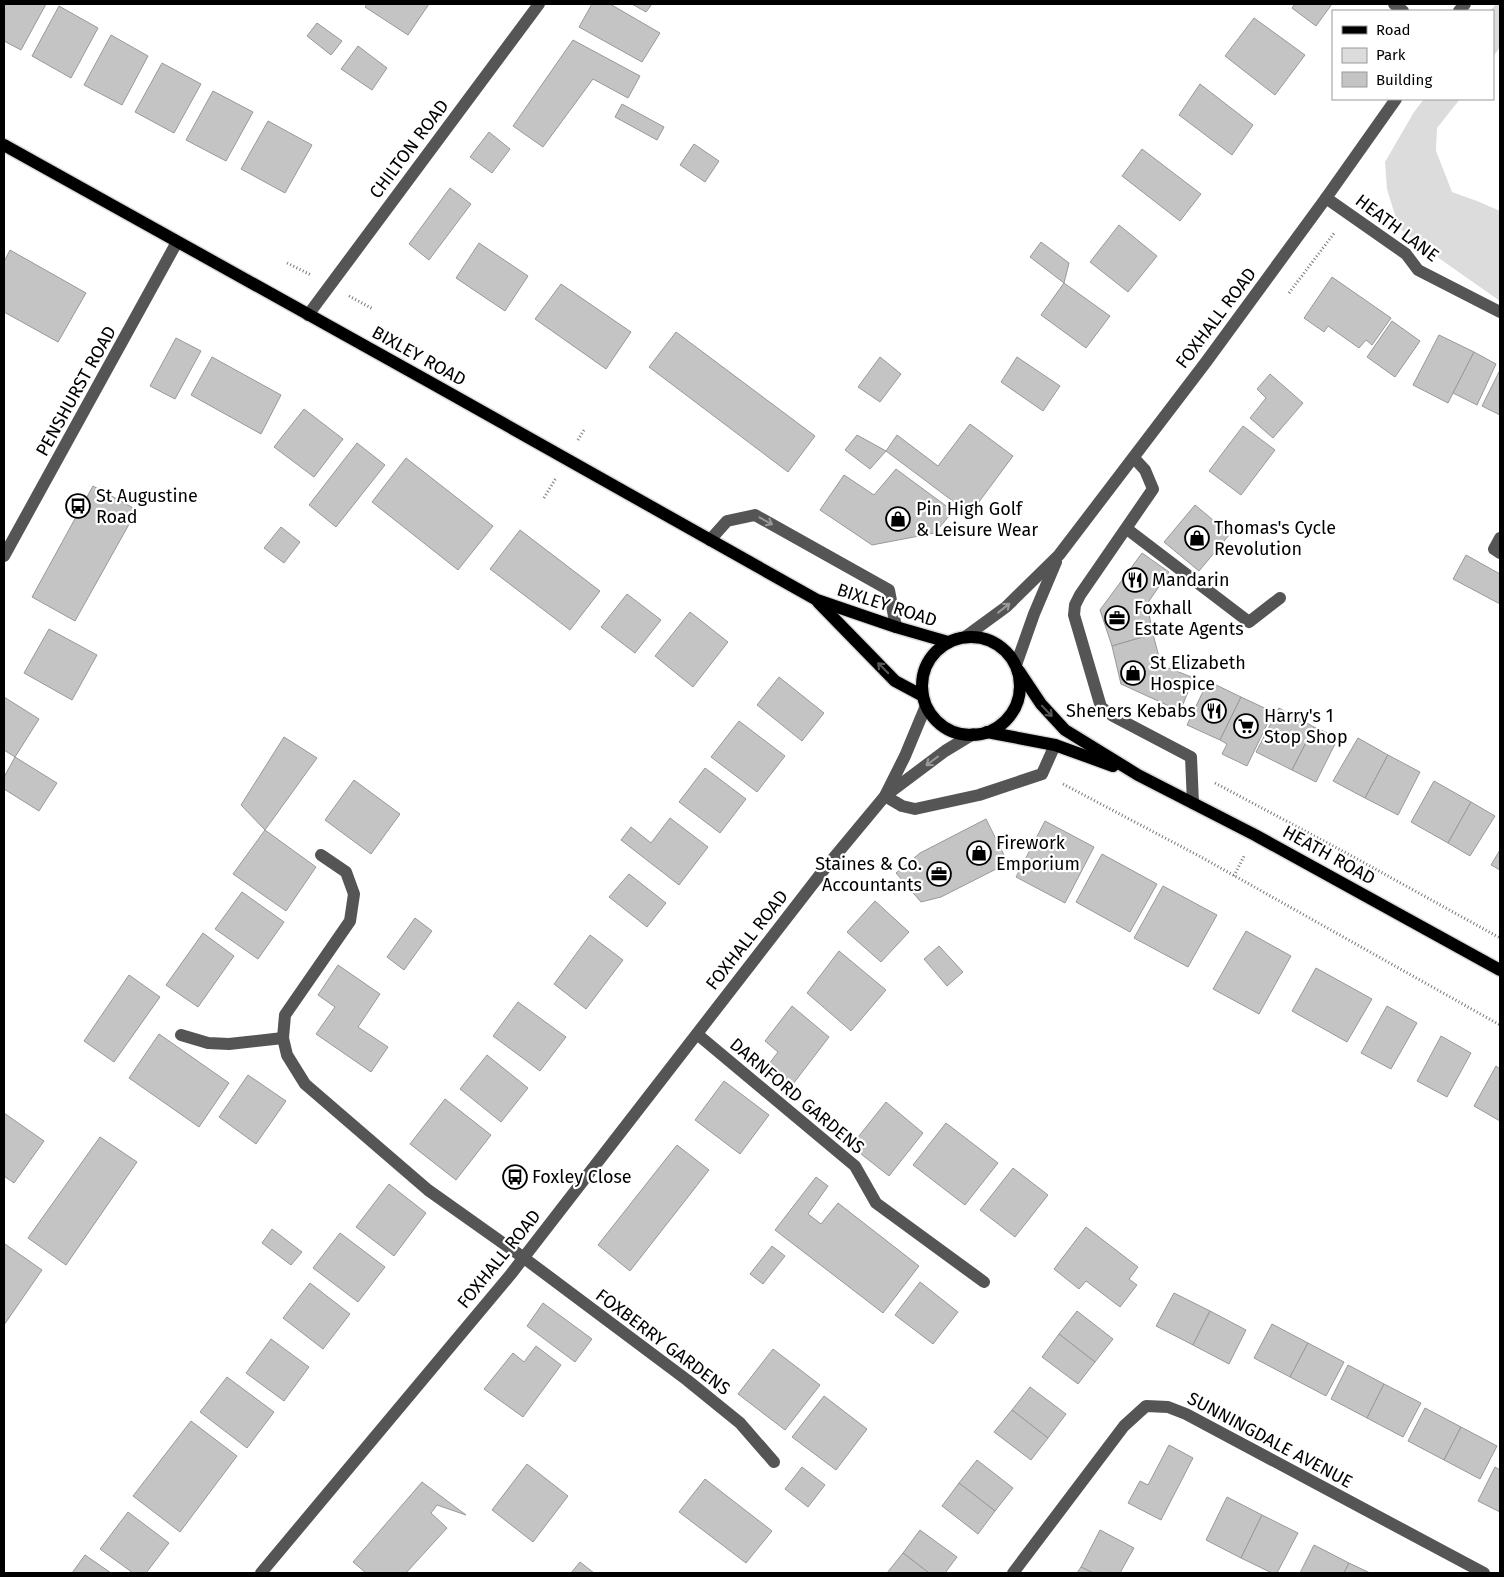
<svg xmlns="http://www.w3.org/2000/svg" width="1504" height="1577" viewBox="0 0 1504 1577" font-family="'Fira Sans',sans-serif">
  <rect width="100%" height="100%" fill="#fff"/>
  <g fill="#dcdcdc">
    <polygon points="1496,4 1500,4 1500,47 1493,57 1493,11 1490,11"/>
    <polygon points="1424,99 1460,99 1437,128 1436,151 1452,192 1477,201 1500,211 1500,301 1430,252 1399,228 1387,189 1385,162 1414,112"/>
  </g>
  <g fill="#c4c4c4" stroke="#999">
    <polygon points="4,4 46,4 21,50 4,41"/>
    <polygon points="367,4 429,4 408,35 365,7"/>
    <polygon points="592,4 610,4 660,33 642,62 579,27"/>
    <polygon points="632,4 652,4 646,12"/>
    <polygon points="1295,4 1332,4 1316,26 1292,8"/>
    <polygon points="59,6 98,28 71,78 32,56"/>
    <polygon points="1254,18 1305,55 1275,95 1225,56"/>
    <polygon points="317,23 342,41 331,55 307,36"/>
    <polygon points="111,35 148,56 122,105 84,85"/>
    <polygon points="573,40 640,76 628,98 593,79 543,147 513,126"/>
    <polygon points="358,46 387,68 372,90 341,69"/>
    <polygon points="162,63 201,84 174,133 135,112"/>
    <polygon points="1200,84 1253,125 1232,155 1179,115"/>
    <polygon points="213,91 253,112 226,161 186,140"/>
    <polygon points="622,104 664,127 657,140 615,117"/>
    <polygon points="268,121 312,145 285,193 241,169"/>
    <polygon points="489,132 510,149 492,173 470,157"/>
    <polygon points="694,144 719,161 705,182 680,165"/>
    <polygon points="1142,149 1201,194 1180,221 1122,176"/>
    <polygon points="450,188 471,204 429,260 409,244"/>
    <polygon points="1119,225 1157,256 1128,292 1090,262"/>
    <polygon points="1041,242 1069,263 1064,283 1030,257"/>
    <polygon points="479,243 528,276 505,311 456,278"/>
    <polygon points="10,250 86,293 58,342 4,312 4,262"/>
    <polygon points="1332,277 1391,318 1372,345 1366,340 1359,348 1328,326 1324,332 1304,318"/>
    <polygon points="1064,283 1110,316 1086,348 1041,315"/>
    <polygon points="561,284 631,332 606,369 535,319"/>
    <polygon points="1392,321 1420,341 1395,377 1367,357"/>
    <polygon points="676,332 815,436 788,472 649,367"/>
    <polygon points="1439,335 1474,352 1448,403 1413,385"/>
    <polygon points="176,338 201,351 175,399 150,386"/>
    <polygon points="1474,352 1496,364 1477,405 1453,393"/>
    <polygon points="212,357 281,395 261,434 191,395"/>
    <polygon points="880,357 901,374 880,402 858,387"/>
    <polygon points="1017,357 1060,386 1043,411 1001,382"/>
    <polygon points="1500,370 1500,415 1482,406"/>
    <polygon points="1270,374 1303,403 1273,438 1250,418 1266,398 1257,389"/>
    <polygon points="304,409 343,439 314,477 274,447"/>
    <polygon points="970,424 1013,456 970,514 886,451 897,435 938,466"/>
    <polygon points="1243,426 1275,450 1241,495 1209,471"/>
    <polygon points="857,435 886,451 870,469 845,450"/>
    <polygon points="357,443 385,465 336,527 309,505"/>
    <polygon points="406,458 493,526 458,570 372,502"/>
    <polygon points="896,469 953,511 935,533 872,545 820,510 844,475 874,495"/>
    <polygon points="93,486 137,510 75,621 32,597"/>
    <polygon points="1195,505 1230,534 1199,571 1164,542"/>
    <polygon points="281,527 300,542 284,563 264,548"/>
    <polygon points="520,530 600,591 570,630 490,569"/>
    <polygon points="1142,553 1169,572 1147,604 1153,634 1112,646 1100,610"/>
    <polygon points="1466,555 1500,574 1500,604 1453,579"/>
    <polygon points="627,594 661,620 635,653 601,627"/>
    <polygon points="690,612 728,642 693,687 655,656"/>
    <polygon points="49,629 97,655 72,700 24,673"/>
    <polygon points="1153,634 1161,665 1194,678 1180,711 1121,684 1112,646"/>
    <polygon points="779,677 824,713 802,741 757,705"/>
    <polygon points="1208,681 1241,697 1220,740 1187,725"/>
    <polygon points="4,697 39,719 15,757 4,750"/>
    <polygon points="1241,697 1273,712 1247,766 1222,754 1227,744 1220,740"/>
    <polygon points="1279,708 1314,727 1292,770 1256,752"/>
    <polygon points="739,721 785,756 757,792 711,757"/>
    <polygon points="1314,727 1338,738 1316,782 1292,770"/>
    <polygon points="284,737 317,758 265,830 241,805"/>
    <polygon points="1358,738 1388,755 1365,798 1333,781"/>
    <polygon points="1388,755 1420,772 1398,815 1365,798"/>
    <polygon points="15,757 57,783 39,811 4,789 4,777"/>
    <polygon points="705,768 746,799 720,833 679,802"/>
    <polygon points="354,780 400,814 371,854 325,820"/>
    <polygon points="1434,781 1471,802 1448,843 1411,822"/>
    <polygon points="1471,802 1495,816 1470,856 1448,843"/>
    <polygon points="670,818 708,847 679,885 621,840 631,827 651,843"/>
    <polygon points="986,819 1008,863 941,897 921,902 896,873 920,853"/>
    <polygon points="1045,821 1094,847 1065,903 1016,877"/>
    <polygon points="265,830 316,867 286,911 233,874"/>
    <polygon points="1500,850 1500,870 1491,865"/>
    <polygon points="1102,854 1157,884 1130,932 1076,902"/>
    <polygon points="629,874 666,903 647,927 609,897"/>
    <polygon points="1163,886 1217,915 1188,967 1134,938"/>
    <polygon points="242,892 284,922 258,959 215,929"/>
    <polygon points="875,901 909,932 881,962 847,932"/>
    <polygon points="415,918 432,931 404,970 387,957"/>
    <polygon points="1246,931 1291,956 1259,1014 1213,989"/>
    <polygon points="203,933 234,956 198,1007 166,985"/>
    <polygon points="590,935 623,960 586,1009 554,984"/>
    <polygon points="939,946 963,972 947,986 924,959"/>
    <polygon points="839,951 886,990 851,1031 807,993"/>
    <polygon points="338,965 380,994 358,1027 388,1047 371,1072 316,1034 335,1007 318,995"/>
    <polygon points="1316,968 1372,999 1347,1042 1292,1011"/>
    <polygon points="129,975 160,997 114,1062 84,1041"/>
    <polygon points="518,1002 566,1037 540,1071 493,1036"/>
    <polygon points="792,1006 829,1037 793,1084 769,1064 778,1052 765,1041"/>
    <polygon points="1387,1006 1417,1023 1391,1069 1361,1053"/>
    <polygon points="159,1034 229,1083 199,1127 129,1078"/>
    <polygon points="1441,1036 1471,1053 1447,1097 1417,1081"/>
    <polygon points="487,1055 528,1088 501,1122 460,1089"/>
    <polygon points="1496,1066 1500,1069 1500,1121 1474,1106"/>
    <polygon points="248,1075 286,1101 256,1144 219,1117"/>
    <polygon points="724,1081 769,1115 740,1154 695,1120"/>
    <polygon points="445,1099 491,1135 456,1180 410,1144"/>
    <polygon points="886,1102 923,1133 889,1176 851,1146"/>
    <polygon points="4,1113 44,1141 14,1183 4,1176"/>
    <polygon points="946,1123 998,1163 965,1205 913,1165"/>
    <polygon points="100,1137 137,1162 66,1265 28,1238"/>
    <polygon points="677,1145 709,1170 630,1271 598,1245"/>
    <polygon points="1013,1168 1048,1195 1015,1237 980,1210"/>
    <polygon points="816,1177 828,1186 808,1214 821,1224 838,1203 919,1266 883,1313 775,1230"/>
    <polygon points="389,1184 426,1213 394,1256 356,1227"/>
    <polygon points="1086,1227 1138,1267 1129,1279 1137,1285 1120,1307 1086,1281 1079,1289 1054,1269"/>
    <polygon points="272,1229 302,1252 291,1265 262,1243"/>
    <polygon points="340,1233 385,1267 358,1302 313,1268"/>
    <polygon points="5,1244 42,1270 4,1325 4,1246"/>
    <polygon points="772,1246 785,1256 763,1284 750,1274"/>
    <polygon points="920,1282 958,1312 933,1344 895,1315"/>
    <polygon points="310,1283 350,1314 323,1349 283,1318"/>
    <polygon points="1174,1293 1210,1311 1193,1345 1156,1326"/>
    <polygon points="543,1303 592,1339 575,1362 527,1326"/>
    <polygon points="1077,1311 1113,1339 1095,1362 1059,1334"/>
    <polygon points="1210,1311 1246,1330 1229,1364 1193,1345"/>
    <polygon points="1272,1324 1308,1343 1290,1377 1254,1358"/>
    <polygon points="1059,1334 1095,1362 1078,1384 1042,1357"/>
    <polygon points="271,1339 309,1367 284,1401 246,1373"/>
    <polygon points="1308,1343 1344,1362 1326,1396 1290,1377"/>
    <polygon points="536,1346 561,1365 523,1417 484,1389 513,1353 524,1362"/>
    <polygon points="773,1349 820,1385 785,1430 738,1394"/>
    <polygon points="1348,1365 1384,1384 1367,1418 1331,1399"/>
    <polygon points="227,1377 274,1412 247,1448 200,1412"/>
    <polygon points="1384,1384 1421,1403 1403,1437 1367,1418"/>
    <polygon points="1030,1387 1066,1414 1048,1438 1012,1410"/>
    <polygon points="824,1396 867,1429 836,1470 792,1437"/>
    <polygon points="1425,1408 1461,1427 1444,1460 1408,1441"/>
    <polygon points="1012,1410 1048,1438 1031,1460 994,1432"/>
    <polygon points="191,1421 237,1456 180,1532 133,1496"/>
    <polygon points="1461,1427 1497,1446 1480,1479 1444,1460"/>
    <polygon points="1169,1445 1193,1458 1161,1520 1128,1503 1140,1481 1148,1485"/>
    <polygon points="977,1460 1013,1488 995,1511 959,1483"/>
    <polygon points="527,1464 568,1496 533,1542 492,1510"/>
    <polygon points="802,1467 825,1485 808,1507 785,1489"/>
    <polygon points="1495,1467 1500,1470 1500,1512 1478,1501"/>
    <polygon points="705,1479 772,1531 746,1563 679,1512"/>
    <polygon points="422,1482 466,1515 437,1505 431,1513 447,1528 406,1573 366,1573 353,1562"/>
    <polygon points="959,1483 995,1511 978,1534 942,1506"/>
    <polygon points="1227,1497 1262,1515 1241,1558 1206,1540"/>
    <polygon points="128,1512 169,1543 146,1573 133,1573 100,1549"/>
    <polygon points="1262,1515 1298,1533 1277,1573 1272,1573 1241,1558"/>
    <polygon points="920,1530 957,1557 945,1573 929,1573 903,1553"/>
    <polygon points="1100,1530 1134,1548 1120,1573 1093,1573 1081,1567"/>
    <polygon points="1314,1545 1349,1563 1344,1573 1300,1573"/>
    <polygon points="903,1553 929,1573 887,1573"/>
    <polygon points="85,1555 111,1573 72,1573"/>
    <polygon points="580,1562 594,1573 571,1573"/>
    <polygon points="1349,1563 1370,1573 1344,1573"/>
    <polygon points="1081,1567 1093,1573 1077,1573"/>
  </g>
  <g fill="none" stroke-linecap="round" stroke-linejoin="round">
    <g stroke="#dbdbdb" stroke-width="15">
      <g id="major">
        <polyline points="4,145 435,385 817,600 896,627 948,642"/>
        <polyline points="818,602 895,681 923,696"/>
        <circle cx="971" cy="686" r="49"/>
        <polyline points="1019,671 1041,704 1065,730 1138,775 1255,835 1500,970"/>
        <polyline points="987,732 1055,745 1113,766"/>
      </g>
    </g>
    <g stroke="#777" stroke-width="3" stroke-dasharray="1 2.5" stroke-linecap="butt">
      <polyline points="287,263 311,275"/>
      <polyline points="1289,293 1335,232"/>
      <polyline points="349,296 373,309"/>
      <polyline points="578,440 584,430"/>
      <polyline points="544,498 556,478"/>
      <polyline points="1215,783 1350,855 1500,938"/>
      <polyline points="1063,784 1201,857 1500,1025"/>
      <polyline points="1234,876 1244,856"/>
    </g>
    <g stroke="#555" stroke-width="12">
      <polyline points="1394,4 1403,11"/>
      <polyline points="1459,11 1465,4"/>
      <polyline points="1326,198 1406,254 1418,270 1500,312"/>
      <polyline points="308,315 539,4"/>
      <polyline points="1134,458 1145,470 1153,489 1080,595 1075,605 1074,615 1101,707 1113,716 1191,757 1193,803"/>
      <polyline points="1127,529 1249,622 1280,598"/>
      <polyline points="1500,538 1494,549 1500,553"/>
      <polyline points="710,540 727,521 755,515 889,590 896,627"/>
      <polyline points="4,556 177,242"/>
      <polyline points="965,637 1006,607 1059,555 1206,362 1326,198 1396,99"/>
      <polyline points="1016,665 1034,614 1056,562"/>
      <polyline points="886,794 905,756 925,708"/>
      <polyline points="885,796 902,806 915,809 979,795 1042,774 1055,745"/>
      <polyline points="321,855 346,872 354,894 350,921 285,1015 283,1038 287,1055 305,1084 428,1190 524,1258 687,1380 740,1423 774,1462"/>
      <polyline points="697,1034 855,1166 876,1203 984,1282"/>
      <polyline points="181,1035 208,1043 229,1044 283,1038"/>
      <polyline points="261,1573 511,1274 826,867 885,796 945,751 973,734"/>
      <polyline points="1013,1573 1124,1426 1146,1406 1168,1407 1186,1414 1484,1573"/>
    </g>
    <use href="#major" stroke="#000" stroke-width="12"/>
  </g>
  <defs><path id="oneway-shaft" d="M-6 0H5M1.5-3L5.5 0L1.5 3" fill="none" stroke-width="1.6" stroke-linecap="round" stroke-linejoin="round" transform="scale(1.25)"/></defs>
  <g stroke="#999">
    <use href="#oneway-shaft" transform="translate(766 521) rotate(29)"/>
    <use href="#oneway-shaft" transform="translate(1004 608) rotate(-38)"/>
    <use href="#oneway-shaft" transform="translate(932 761) rotate(143)"/>
  </g>
  <g stroke="#595959">
    <use href="#oneway-shaft" transform="translate(883 668) rotate(-135)"/>
    <use href="#oneway-shaft" transform="translate(1047 711) rotate(46)"/>
  </g>
  <defs>
    <g id="bus-ring" transform="scale(1.25)"><circle r="9.5" fill="#fff" stroke="#000" stroke-width="1.5"/><path d="M-5-6H5V4H4V6H2V4H-2V6H-4V4H-5ZM-3.5-4V0h7V-4ZM-3.5 1.2v1.5H-2V1.2ZM2 1.2v1.5H3.5V1.2Z" fill="#000"/></g>
    <g id="shop-ring" transform="scale(1.25)"><circle r="9.5" fill="#fff" stroke="#000" stroke-width="1.5"/><path d="M-5-2.5h2.3a2.7 3.5 0 0 1 5.4 0H5L5.5 6h-11ZM-1.5-2.5h3a1.5 2.3 0 0 0-3 0Z" fill="#000"/></g>
    <g id="restaurant-ring" transform="scale(1.25)"><circle r="9.5" fill="#fff" stroke="#000" stroke-width="1.5"/><path d="M-5-6h1v4h1v-4h1v4h1v-4h1v5L-1.5 .5V6h-2V.5L-5-1ZM5-6V6H3V1.5H1.5Q1.5-4 5-6Z" fill="#000"/></g>
    <g id="office-ring" transform="scale(1.25)"><circle r="9.5" fill="#fff" stroke="#000" stroke-width="1.5"/><path d="M-6-3h4V-5.5h4V-3h4V5H-6ZM-1-4.5V-3h2v-1.5ZM-6 0V1H6V0Z" fill="#000"/></g>
    <g id="supermarket-ring" transform="scale(1.25)"><circle r="9.5" fill="#fff" stroke="#000" stroke-width="1.5"/><path d="M-6-5.5h2.5l.6 2H6L4.5 2H-2.5L-4.4-4H-6ZM-1.5 3.2a1.3 1.3 0 1 0 .1 0ZM3 3.2a1.3 1.3 0 1 0 .1 0Z" fill="#000"/></g>
  </defs>
  <g fill-rule="evenodd">
    <use href="#bus-ring" x="78" y="506"/>
    <use href="#shop-ring" x="898" y="519"/>
    <use href="#shop-ring" x="1197" y="538"/>
    <use href="#restaurant-ring" x="1135" y="580"/>
    <use href="#office-ring" x="1117" y="618"/>
    <use href="#shop-ring" x="1133" y="673"/>
    <use href="#restaurant-ring" x="1214" y="711"/>
    <use href="#supermarket-ring" x="1246" y="726"/>
    <use href="#shop-ring" x="979" y="853"/>
    <use href="#office-ring" x="939" y="874"/>
    <use href="#bus-ring" x="515" y="1177"/>
  </g>
  <g text-anchor="middle" stroke-width="4.5" stroke-linejoin="round" paint-order="stroke">
    <g font-size="18" fill="#000" stroke="#fff">
      <text transform="translate(409 149) rotate(-53)" y="6">CHILTON ROAD</text>
      <text transform="translate(1397 228) rotate(37)" y="6">HEATH LANE</text>
      <text transform="translate(1216 318) rotate(-53)" y="6">FOXHALL ROAD</text>
      <text transform="translate(419 356) rotate(29)" y="6">BIXLEY ROAD</text>
      <text transform="translate(76 391) rotate(-61)" y="6">PENSHURST ROAD</text>
      <text transform="translate(887 605) rotate(18)" y="6">BIXLEY ROAD</text>
      <text transform="translate(1329 855) rotate(29)" y="6">HEATH ROAD</text>
      <text transform="translate(747 940) rotate(-52)" y="6">FOXHALL ROAD</text>
      <text transform="translate(797 1096) rotate(40)" y="6">DARNFORD GARDENS</text>
      <text transform="translate(499 1259) rotate(-51)" y="6">FOXHALL ROAD</text>
      <text transform="translate(663 1342) rotate(37)" y="6">FOXBERRY GARDENS</text>
      <text transform="translate(1270 1440) rotate(28)" y="6">SUNNINGDALE AVENUE</text>
    </g>
    <g font-size="18" fill="#000" stroke="#fff" text-anchor="start">
      <text x="96" y="502">St Augustine<tspan x="96" dy="21">Road</tspan></text>
      <text x="916" y="515">Pin High Golf<tspan x="916" dy="21">&amp; Leisure Wear</tspan></text>
      <text x="1214" y="534">Thomas's Cycle<tspan x="1214" dy="21">Revolution</tspan></text>
      <text x="1152" y="586">Mandarin</text>
      <text x="1134" y="614">Foxhall<tspan x="1134" dy="21">Estate Agents</tspan></text>
      <text x="1150" y="669">St Elizabeth<tspan x="1150" dy="21">Hospice</tspan></text>
      <text x="1196" y="717" text-anchor="end">Sheners Kebabs</text>
      <text x="1264" y="722">Harry's 1<tspan x="1264" dy="21">Stop Shop</tspan></text>
      <text x="996" y="849">Firework<tspan x="996" dy="21">Emporium</tspan></text>
      <text x="922" y="870" text-anchor="end">Staines &amp; Co.<tspan x="922" dy="21">Accountants</tspan></text>
      <text x="532" y="1183">Foxley Close</text>
    </g>
  </g>
  <rect width="1504" height="1577" fill="none" stroke="#000000" stroke-width="10"/>
  <rect x="1332" y="10" width="162" height="90" fill="#ffffff" stroke="#999999"/>
  <rect x="1342" y="26" width="25" height="8" fill="#000000" stroke="#999999"/>
  <text x="1376" y="35" font-size="15" fill="#000000">Road</text>
  <rect x="1342" y="48" width="25" height="15" fill="#dcdcdc" stroke="#999999"/>
  <text x="1376" y="60" font-size="15" fill="#000000">Park</text>
  <rect x="1342" y="72" width="25" height="15" fill="#c4c4c4" stroke="#999999"/>
  <text x="1376" y="85" font-size="15" fill="#000000">Building</text>
</svg>
